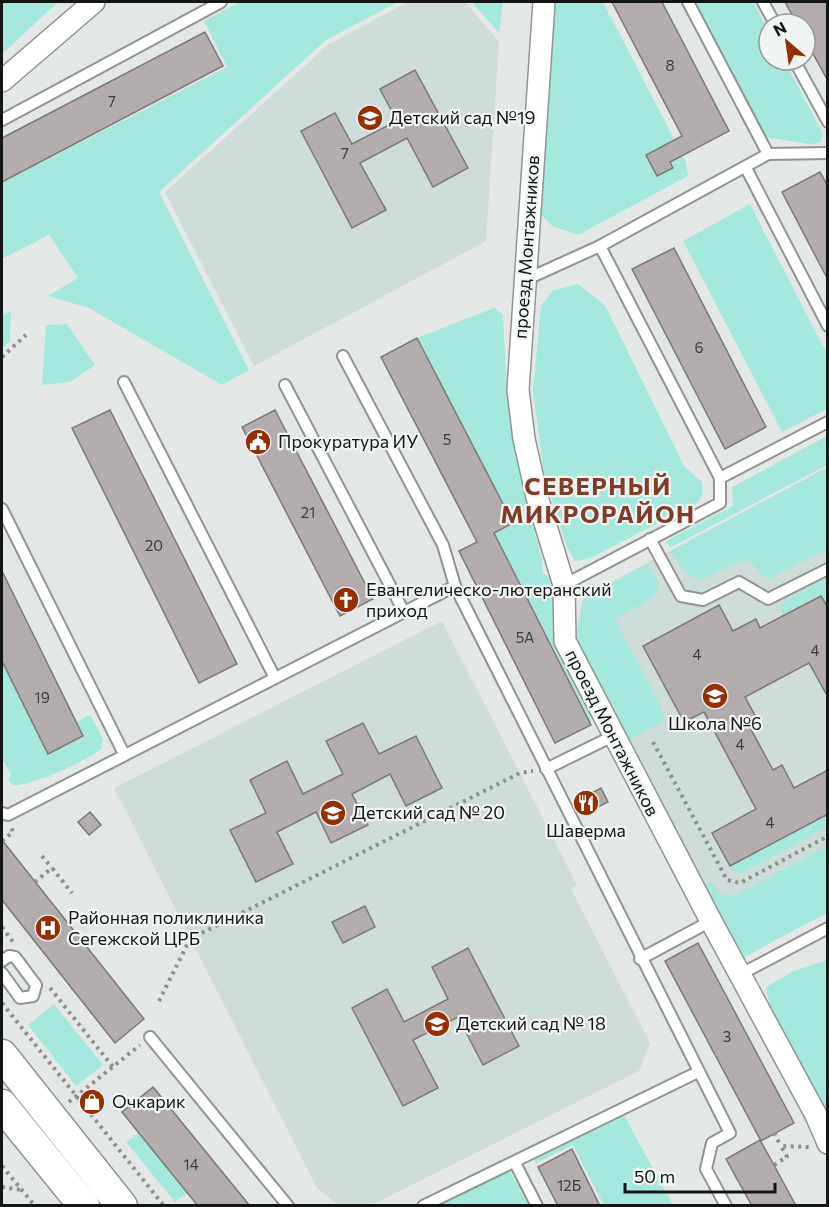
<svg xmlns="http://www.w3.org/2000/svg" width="829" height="1207" viewBox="0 0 829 1207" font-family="Commissioner,sans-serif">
  <rect width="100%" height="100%" fill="#e3e8e7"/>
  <g fill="#cedcda">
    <polygon points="408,2 465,2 499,42 486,241 254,366 165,192 329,44"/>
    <polygon points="827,467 827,905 739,953 574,641 583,597"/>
    <polygon points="442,621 577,885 571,889 650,1043 639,1071 376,1203 339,1205 317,1188 114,788"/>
  </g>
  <g fill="#a5e8de">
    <polygon points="2,2 58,2 2,54"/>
    <polygon points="240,2 398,2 326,40 159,192 249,370 222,385 89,308 48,296 78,278 49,235 2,259 2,183 227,67 204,21"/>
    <polygon points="472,2 503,2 499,33"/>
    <polygon points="551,2 603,2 686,162 688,176 578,235 552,226 539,213"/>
    <polygon points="695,2 753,2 769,32 769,60 784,60 823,134 820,143 808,144 765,137"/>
    <polygon points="750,204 827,354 827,409 782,432 683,241"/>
    <polygon points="578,284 605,305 684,466 702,482 703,494 697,503 588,559 575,561 566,545 544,473 533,391 541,306 553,290"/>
    <polygon points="494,308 503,315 507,392 513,441 524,495 542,559 543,573 550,578 557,638 591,710 591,722 495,534 514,523 417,338"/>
    <polygon points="11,311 10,341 2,348 2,316"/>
    <polygon points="67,324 95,365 70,382 42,385 46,325"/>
    <polygon points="827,436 827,465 670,548 666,541 733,506 732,487"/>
    <path d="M827,468V549L769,579C759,575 757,566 748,560C709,567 701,604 671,551Z"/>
    <polygon points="648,564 658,583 658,594 615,619 662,709 664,720 628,741 575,641 584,598"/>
    <polygon points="827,579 827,608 820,595 783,615 780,607 784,602"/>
    <path d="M2,661L47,754L83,737L76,722L90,715L103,739L101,749C87,761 29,787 13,785L8,780L11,774L2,759Z"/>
    <polygon points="827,814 827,827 742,873 734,871 730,867"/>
    <polygon points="827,846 827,913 744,957 736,958 698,888 711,881 721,894 734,896"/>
    <path d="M827,960V1118C810,1077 772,1031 766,987L794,971Z"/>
    <polygon points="54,1004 103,1065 76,1086 28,1025"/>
    <polygon points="614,1115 625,1117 673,1205 604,1205 573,1145 536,1163 529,1151"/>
    <polygon points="138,1133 187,1193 175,1202 126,1142"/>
    <polygon points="504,1160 528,1205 423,1206"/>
  </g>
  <g fill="#b2adac" stroke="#7c7876" stroke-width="1.5">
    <polygon points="612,2 662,2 729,131 670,162 673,168 657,176 646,155 682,136"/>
    <polygon points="785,2 828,2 828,81 805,39 805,24 797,24"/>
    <polygon points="205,32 223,66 2,182 2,138"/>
    <polygon points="415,70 468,168 433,187 407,138 360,163 386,210 352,228 301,131 335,113 352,144 397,121 380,89"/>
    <polygon points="820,172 828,186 828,280 782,192"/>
    <polygon points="674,248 766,427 725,449 632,269"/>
    <polygon points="417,338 513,523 494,533 591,725 555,743 459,551 477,542 381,357"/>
    <polygon points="110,410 237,664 199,683 72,428"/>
    <polygon points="275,410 373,599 340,616 242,427"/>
    <polygon points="2,571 83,736 48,754 2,661"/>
    <polygon points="821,596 828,608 828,697 809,663 745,697 757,719 748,724 773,770 782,765 794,788 828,770 828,814 730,866 712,833 756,809 704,712 684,722 643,646 719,605 733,631 756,619 760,628"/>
    <polygon points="363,723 379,754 416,736 442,788 406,806 390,774 352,794 368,825 331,843 316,812 277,832 293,864 256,882 230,830 266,813 250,780 287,761 303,794 343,774 326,741"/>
    <polygon points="601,788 608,802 586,813 579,800"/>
    <polygon points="90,812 101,825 89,835 78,822"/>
    <polygon points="2,840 144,1019 115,1043 2,900"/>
    <polygon points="365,906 375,927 343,943 332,922"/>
    <polygon points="698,943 794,1123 761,1141 665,961"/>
    <polygon points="468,948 519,1046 483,1065 458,1017 413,1040 438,1088 403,1106 352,1008 387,989 404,1022 448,999 432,967"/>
    <polygon points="153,1087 250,1206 198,1206 122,1112"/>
    <polygon points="760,1140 774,1165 796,1206 752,1206 726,1159"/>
    <polygon points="572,1149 600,1206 558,1206 538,1167"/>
  </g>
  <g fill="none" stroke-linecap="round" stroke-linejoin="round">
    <g stroke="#909594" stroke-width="14">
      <g id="lane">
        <polyline points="688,2 768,154"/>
        <polyline points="763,2 775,24"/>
        <polyline points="794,60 828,122"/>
        <polyline points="2,120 221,2"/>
        <polyline points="746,168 828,326"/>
        <polyline points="600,246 720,478"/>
        <polyline points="525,280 600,246 768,154 828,153"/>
        <polyline points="124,382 275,678"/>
        <polyline points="285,385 404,612"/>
        <polyline points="2,509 124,754"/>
        <polyline points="650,539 681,596 703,600 739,582 768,599 828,569"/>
        <polyline points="564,585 720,503 720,478 828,422"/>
        <polyline points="455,586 730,1133 712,1143 706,1169 726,1206"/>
        <polyline points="546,769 613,736"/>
        <polyline points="2,813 8,815 455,586 443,545 343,356"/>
        <polyline points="640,959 711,921"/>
        <polyline points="2,961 9,956 15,957 36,985 33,996 20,998 2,973"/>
        <polyline points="739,975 828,928"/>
        <polyline points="150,1037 288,1206"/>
        <polyline points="515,1163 537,1206"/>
        <polyline points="423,1206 698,1072"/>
      </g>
    </g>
    <g stroke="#909594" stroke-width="24">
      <g id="street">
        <polyline points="544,2 518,390 524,439 537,497 564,585 565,641 711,921 816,1115 828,1143"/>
        <polyline points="2,81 94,2"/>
      </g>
    </g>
    <g stroke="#909594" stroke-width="33">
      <g id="secondary">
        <polyline points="2,1055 122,1206"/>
        <polyline points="2,1105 84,1206"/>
      </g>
    </g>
    <g stroke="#8d9090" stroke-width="4" stroke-dasharray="3 4.5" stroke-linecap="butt">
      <polyline points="2,357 26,335"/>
      <polyline points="653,742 727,880 740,883 828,836"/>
      <polyline points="2,841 13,832 11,827"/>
      <polyline points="42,856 52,868"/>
      <polyline points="35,882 52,868 72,893"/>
      <polyline points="2,927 13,942"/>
      <polyline points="50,988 113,1067"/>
      <polyline points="159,1001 190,939 520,773 533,771"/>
      <polyline points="2,1003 164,1206"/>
      <polyline points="69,1102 140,1045"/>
      <polyline points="774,1133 781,1146"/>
      <polyline points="774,1165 787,1157 781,1146 809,1147"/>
      <polyline points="2,1166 35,1206"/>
      <polyline points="2,1187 22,1190"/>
      <polyline points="827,1206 828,1205"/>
    </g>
    <use href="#lane" stroke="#fff" stroke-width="10"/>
    <use href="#street" stroke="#fff" stroke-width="21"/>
    <use href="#secondary" stroke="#fff" stroke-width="30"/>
  </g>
  <defs>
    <g id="school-disc" transform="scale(1.35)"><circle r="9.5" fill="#953005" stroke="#f0f5f4"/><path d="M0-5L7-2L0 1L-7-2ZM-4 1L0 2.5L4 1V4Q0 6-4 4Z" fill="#fff"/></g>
    <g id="civic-disc" transform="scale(1.35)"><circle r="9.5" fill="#953005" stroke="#f0f5f4"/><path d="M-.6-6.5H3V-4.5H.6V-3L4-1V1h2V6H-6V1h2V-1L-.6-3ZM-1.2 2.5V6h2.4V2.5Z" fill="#fff"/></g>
    <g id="church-disc" transform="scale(1.35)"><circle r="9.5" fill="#953005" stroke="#f0f5f4"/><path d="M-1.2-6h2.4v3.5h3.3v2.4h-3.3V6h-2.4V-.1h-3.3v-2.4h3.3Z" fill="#fff"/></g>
    <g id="restaurant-disc" transform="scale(1.35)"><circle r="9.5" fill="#953005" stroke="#f0f5f4"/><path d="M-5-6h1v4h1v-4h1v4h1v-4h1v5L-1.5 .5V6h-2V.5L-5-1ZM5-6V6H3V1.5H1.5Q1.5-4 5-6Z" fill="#fff"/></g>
    <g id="hospital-disc" transform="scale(1.35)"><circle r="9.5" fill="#953005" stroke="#f0f5f4"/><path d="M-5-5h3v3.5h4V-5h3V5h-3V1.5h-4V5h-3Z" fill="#fff"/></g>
    <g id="shop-disc" transform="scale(1.35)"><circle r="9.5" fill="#953005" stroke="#f0f5f4"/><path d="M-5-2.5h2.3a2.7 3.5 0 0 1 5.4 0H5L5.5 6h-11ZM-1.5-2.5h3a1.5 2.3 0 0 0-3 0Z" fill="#fff"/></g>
  </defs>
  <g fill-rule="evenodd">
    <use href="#school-disc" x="370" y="118"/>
    <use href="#civic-disc" x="258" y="442"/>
    <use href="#church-disc" x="346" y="600"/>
    <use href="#school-disc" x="715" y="696"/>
    <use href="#restaurant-disc" x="586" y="803"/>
    <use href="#school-disc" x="333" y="813"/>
    <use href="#hospital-disc" x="48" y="928"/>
    <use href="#school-disc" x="437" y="1024"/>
    <use href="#shop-disc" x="92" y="1102"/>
  </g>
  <g text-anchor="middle" stroke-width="4.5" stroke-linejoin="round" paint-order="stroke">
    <g font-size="15" fill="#3c3c3c">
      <text x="670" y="71">8</text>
      <text x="112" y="107">7</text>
      <text x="345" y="159">7</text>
      <text x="699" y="353">6</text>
      <text x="447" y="445">5</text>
      <text x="308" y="518">21</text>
      <text x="154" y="551">20</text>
      <text x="525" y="643">5А</text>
      <text x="815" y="656">4</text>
      <text x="697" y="660">4</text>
      <text x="42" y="703">19</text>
      <text x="740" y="750">4</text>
      <text x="770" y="828">4</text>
      <text x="727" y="1042">3</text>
      <text x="191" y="1170">14</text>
      <text x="569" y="1191">12Б</text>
    </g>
    <g font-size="18" fill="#141616" stroke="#f0f5f4" text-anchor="start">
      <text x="389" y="124">Детский сад №19</text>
      <text x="278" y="448">Прокуратура ИУ</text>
      <text x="366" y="596">Евангелическо-лютеранский<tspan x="366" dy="21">приход</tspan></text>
      <text x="715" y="730" text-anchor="middle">Школа №6</text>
      <text x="352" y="819">Детский сад № 20</text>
      <text x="586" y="837" text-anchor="middle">Шаверма</text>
      <text x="68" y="924">Районная поликлиника<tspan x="68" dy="21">Сегежской ЦРБ</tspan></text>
      <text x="456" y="1030">Детский сад № 18</text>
      <text x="112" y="1108">Очкарик</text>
    </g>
    <g font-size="18" fill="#141616" stroke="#f0f5f4">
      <text transform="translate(527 247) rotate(-86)" y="6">проезд Монтажников</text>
      <text transform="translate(612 733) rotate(63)" y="6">проезд Монтажников</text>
    </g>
    <g font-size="24" font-weight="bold" letter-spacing="1.5" fill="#7f3c26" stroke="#f0f5f4">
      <text x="598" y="495">СЕВЕРНЫЙ<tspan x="598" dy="28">МИКРОРАЙОН</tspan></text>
    </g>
  </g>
  <rect width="829" height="1207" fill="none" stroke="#141616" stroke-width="6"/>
  <g transform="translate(787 42) rotate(331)"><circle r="28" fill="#f0f5f4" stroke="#989c9b" stroke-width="1.5"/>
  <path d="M0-4.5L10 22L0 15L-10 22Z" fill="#953005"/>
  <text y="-9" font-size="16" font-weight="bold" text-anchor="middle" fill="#141616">N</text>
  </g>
  <path d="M625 1183v9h150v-9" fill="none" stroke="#141616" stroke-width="3"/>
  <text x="634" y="1183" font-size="18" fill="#141616" stroke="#f0f5f4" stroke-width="4.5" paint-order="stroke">50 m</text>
</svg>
